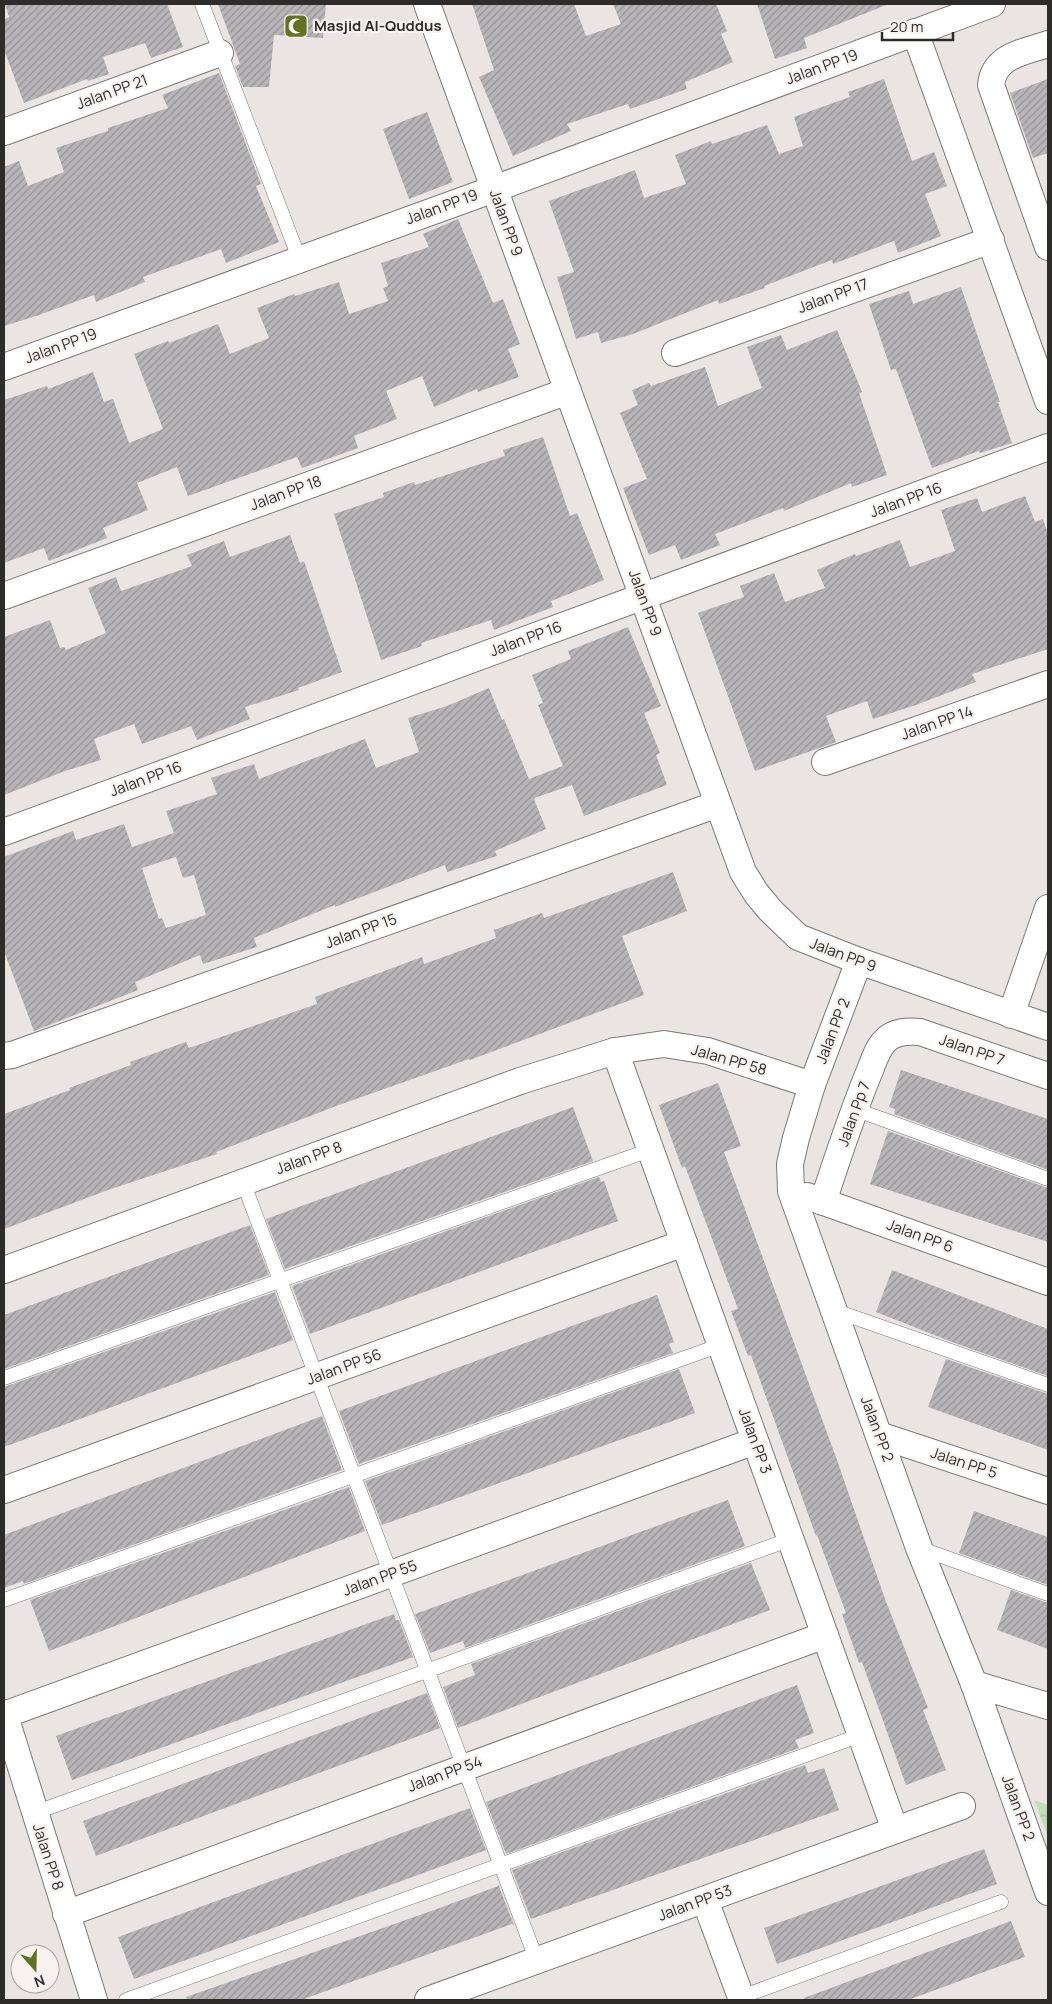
<svg xmlns="http://www.w3.org/2000/svg" width="1052" height="2004" viewBox="0 0 1052 2004" font-family="Manrope,sans-serif">
  <defs>
    <pattern id="park-crowns" width="20" height="18" patternUnits="userSpaceOnUse" patternTransform="scale(1.25)"><rect width="20" height="18" fill="#bcdfb6"/><path d="M2 6a3 3 0 1 1 6 0M12 15a3 3 0 1 1 6 0" fill="none" stroke="#a2c09d"/></pattern>
    <pattern id="building-hatch" width="6" height="6" patternUnits="userSpaceOnUse" patternTransform="scale(1.25)"><rect width="6" height="6" fill="#b8b5b9"/><path d="M-1 1l2-2M0 6l6-6M5 7l2-2" fill="none" stroke="#969397"/></pattern>
  </defs>
  <rect width="100%" height="100%" fill="#eae5e2"/>
  <polygon fill="url(#park-crowns)" points="1034,1800 1048,1805 1048,1837"/>
  <g fill="url(#building-hatch)" fill-rule="evenodd">
    <polygon points="5,4 167,4 183,47 151,58 145,43 103,57 109,74 88,81 87,79 24,103 4,50 4,19 9,17"/>
    <polygon points="218,4 326,4 323,38 274,35 269,87 243,87 235,66 240,64"/>
    <polygon points="472,4 574,4 586,36 621,24 613,4 716,4 727,31 721,34 733,62 685,82 687,89 630,109 628,104 567,124 571,131 513,156 479,77 494,70"/>
    <polygon points="757,4 886,4 886,5 804,38 807,48 775,59"/>
    <polygon points="219,73 261,184 256,186 279,242 226,263 221,249 143,277 145,282 96,302 94,295 36,316 4,326 4,167 19,161 28,186 64,172 56,148 108,131 108,128 168,108 162,95"/>
    <polygon points="884,79 912,161 934,152 947,186 925,194 941,236 898,253 894,241 833,264 832,260 764,286 765,288 719,304 718,300 633,334 601,343 598,332 576,339 557,277 574,272 549,201 635,170 644,198 686,184 675,155 711,141 712,144 767,125 779,154 803,146 794,117 850,97 848,92"/>
    <polygon points="1048,79 1048,153 1033,158 1010,93"/>
    <polygon points="427,112 453,182 409,199 383,129"/>
    <polygon points="458,219 493,303 503,299 520,344 508,349 519,377 478,392 477,389 434,407 422,376 386,391 397,419 354,436 358,448 302,468 297,457 188,496 177,467 137,483 148,510 103,528 107,538 49,561 44,548 4,563 4,400 47,386 48,389 93,372 104,402 113,399 129,443 163,429 134,354 168,341 169,343 218,324 230,354 269,338 257,308 294,294 295,296 339,282 349,314 388,301 383,288 388,286 381,263 429,247 423,234"/>
    <polygon points="961,287 1000,402 998,402 1012,443 980,453 979,451 932,468 896,369 891,370 869,304 909,291 913,304"/>
    <polygon points="837,330 862,392 859,393 887,475 852,487 851,483 784,511 783,508 715,534 720,545 681,560 675,545 649,555 623,488 647,479 620,413 638,405 632,390 649,383 651,386 705,367 718,406 762,388 747,347 781,335 787,350"/>
    <polygon points="543,437 570,516 577,513 604,580 551,601 553,607 494,630 491,620 421,643 422,646 381,660 334,514 384,497 383,493 414,482 415,485 505,456 503,450"/>
    <polygon points="1025,496 1035,522 1043,519 1048,534 1048,649 972,674 976,682 916,705 873,719 867,701 826,716 836,742 755,771 698,613 744,597 740,586 774,573 785,602 825,588 817,570 855,554 856,556 900,540 910,567 955,551 941,510 977,498 982,512"/>
    <polygon points="290,535 300,563 304,561 342,672 298,688 299,690 245,707 250,719 197,740 191,726 142,744 134,724 94,739 101,760 65,771 4,795 4,637 50,620 60,648 64,647 66,650 106,633 88,588 116,577 121,591 192,566 187,555 224,541 230,557"/>
    <path d="M628,627L661,706L644,713L660,753L656,755L667,785L584,816L572,785L537,797L534,799L546,829L495,851L497,856L447,872L445,865L335,907V905L254,938L257,947L203,964L200,955L135,982L138,990L34,1031L4,951V857L73,831L76,840L124,824L132,847L174,833L166,811L217,794L211,778L254,764L259,779L365,739L376,768L419,752L408,718L447,706L489,688L502,720L504,719L529,779L563,766L538,705L543,703L532,675L571,659L568,651ZM176,857L183,878L194,875L206,915L166,928L162,918L159,919L142,868Z"/>
    <polygon points="673,872 687,911 622,936 644,995 470,1060 469,1059 339,1105 216,1152 217,1154 108,1190 4,1229 4,1114 70,1090 69,1088 131,1065 130,1062 186,1042 189,1048 317,1004 315,997 422,957 424,964 496,938 494,930 542,913 544,918"/>
    <polygon points="901,1070 1048,1119 1048,1170 894,1114 895,1109 889,1107"/>
    <polygon points="718,1083 741,1146 724,1152 837,1460 885,1599 928,1708 923,1710 946,1770 906,1785 862,1662 859,1663 842,1614 846,1613 817,1535 816,1536 751,1355 748,1356 731,1311 738,1309 685,1166 682,1168 659,1105"/>
    <polygon points="573,1107 593,1161 285,1269 266,1219"/>
    <polygon points="888,1131 1048,1188 1048,1242 870,1184"/>
    <polygon points="599,1177 601,1182 604,1181 618,1221 310,1334 292,1286"/>
    <polygon points="250,1225 269,1275 4,1369 4,1315"/>
    <polygon points="892,1270 1048,1329 1048,1376 952,1342 876,1312"/>
    <polygon points="275,1292 293,1340 4,1447 4,1387"/>
    <polygon points="657,1295 674,1342 669,1344 673,1353 359,1464 339,1411"/>
    <polygon points="946,1359 1048,1394 1048,1450 928,1407"/>
    <polygon points="679,1369 695,1413 382,1525 365,1481"/>
    <polygon points="322,1416 342,1470 24,1584 23,1581 4,1588 4,1535"/>
    <polygon points="349,1487 365,1531 49,1651 30,1600"/>
    <polygon points="728,1500 745,1546 465,1648 463,1641 430,1653 415,1614"/>
    <polygon points="974,1511 1048,1537 1048,1585 959,1553"/>
    <polygon points="751,1563 770,1610 458,1728 443,1687 475,1675 471,1664"/>
    <polygon points="1011,1590 1048,1603 1048,1649 997,1630"/>
    <polygon points="394,1614 396,1620 399,1620 413,1657 72,1780 56,1736"/>
    <polygon points="797,1685 814,1733 795,1740 799,1748 506,1854 486,1802"/>
    <polygon points="427,1693 440,1728 96,1856 83,1821"/>
    <polygon points="805,1765 808,1773 824,1768 839,1810 531,1919 512,1870"/>
    <polygon points="470,1808 486,1850 134,1979 118,1937"/>
    <polygon points="984,1849 997,1884 777,1964 764,1928"/>
    <polygon points="498,1884 514,1925 512,1924 301,2000 187,2000 186,1997 437,1909 498,1886"/>
    <polygon points="1011,1921 1025,1957 908,2000 805,2000 804,1998"/>
  </g>
  <g fill="none" stroke-linecap="round" stroke-linejoin="round">
    <g stroke="#7c7875" stroke-width="15">
      <g id="service">
        <polyline points="202,4 299,258"/>
        <polyline points="854,1109 1048,1179"/>
        <polyline points="243,1182 537,1961"/>
        <polyline points="833,1310 1048,1385"/>
        <polyline points="4,1378 650,1150"/>
        <polyline points="919,1548 1048,1594"/>
        <polyline points="4,1600 721,1345"/>
        <polyline points="34,1813 791,1539"/>
        <polyline points="741,1997 1001,1902"/>
        <polyline points="126,2000 861,1735"/>
      </g>
    </g>
    <g stroke="#7c7875" stroke-width="28">
      <g id="minor">
        <polyline points="427,4 743,872 756,893 770,910 798,937 859,961 1048,1027"/>
        <polyline points="915,32 1048,401"/>
        <path d="M1048,44C1025,52 994,55 991,85L1048,247"/>
        <polyline points="4,132 220,53"/>
        <polyline points="675,353 991,240"/>
        <polyline points="4,367 494,189 992,4"/>
        <polyline points="4,596 568,391"/>
        <polyline points="825,762 1048,684"/>
        <polyline points="4,832 1048,447"/>
        <polyline points="859,961 812,1085 796,1138 790,1164 791,1191 919,1548 974,1684 1048,1892"/>
        <polyline points="1011,1015 1048,908"/>
        <polyline points="615,1051 895,1830"/>
        <polyline points="4,1056 12,1055 718,804"/>
        <polyline points="807,1196 1048,1282"/>
        <path d="M823,1202C837,1159 851,1117 868,1075C873,1064 876,1050 885,1041C894,1031 908,1031 920,1032L1048,1076"/>
        <polyline points="4,1270 520,1081 615,1051 664,1044 708,1051 812,1085"/>
        <polyline points="879,1435 1048,1491"/>
        <polyline points="4,1490 684,1243"/>
        <polyline points="974,1684 1048,1706"/>
        <polyline points="4,1713 94,2000"/>
        <polyline points="4,1715 755,1441"/>
        <polyline points="705,1900 742,2000"/>
        <polyline points="66,1914 825,1635"/>
        <polyline points="428,2000 962,1806"/>
      </g>
    </g>
    <use href="#service" stroke="#fff" stroke-width="14"/>
    <use href="#minor" stroke="#fff" stroke-width="26"/>
  </g>
  <defs>
    <g id="mosque-square" transform="scale(1.25)"><rect x="-9" y="-9" width="18" height="18" rx="4" fill="#627220" stroke="#f7f2ef"/><path d="M3.5-4.9A6 6 0 1 0 3.5 4.9A5 5 0 1 1 3.5-4.9Z" fill="#fff"/></g>
  </defs>
  <g fill-rule="evenodd">
    <use href="#mosque-square" x="296" y="26"/>
  </g>
  <g text-anchor="middle" stroke-width="4.5" stroke-linejoin="round" paint-order="stroke">
    <g font-size="15" font-weight="bold" fill="#2d2c2a" stroke="#f7f2ef" text-anchor="start">
      <text x="314" y="31">Masjid Al-Quddus</text>
    </g>
    <g font-size="15" fill="#2d2c2a" stroke="#f7f2ef">
      <text transform="translate(822 67) rotate(-20)" y="5">Jalan PP 19</text>
      <text transform="translate(112 92) rotate(-20)" y="5">Jalan PP 21</text>
      <text transform="translate(442 207) rotate(-20)" y="5">Jalan PP 19</text>
      <text transform="translate(506 223) rotate(70)" y="5">Jalan PP 9</text>
      <text transform="translate(833 296) rotate(-20)" y="5">Jalan PP 17</text>
      <text transform="translate(61 346) rotate(-20)" y="5">Jalan PP 19</text>
      <text transform="translate(286 493) rotate(-20)" y="5">Jalan PP 18</text>
      <text transform="translate(906 500) rotate(-20)" y="5">Jalan PP 16</text>
      <text transform="translate(645 603) rotate(70)" y="5">Jalan PP 9</text>
      <text transform="translate(526 639) rotate(-20)" y="5">Jalan PP 16</text>
      <text transform="translate(937 723) rotate(-19)" y="5">Jalan PP 14</text>
      <text transform="translate(146 779) rotate(-20)" y="5">Jalan PP 16</text>
      <text transform="translate(361 931) rotate(-20)" y="5">Jalan PP 15</text>
      <text transform="translate(843 955) rotate(21)" y="5">Jalan PP 9</text>
      <text transform="translate(833 1031) rotate(-69)" y="5">Jalan PP 2</text>
      <text transform="translate(972 1050) rotate(19)" y="5">Jalan PP 7</text>
      <text transform="translate(729 1060) rotate(16)" y="5">Jalan PP 58</text>
      <text transform="translate(854 1114) rotate(-70)" y="5">Jalan Pp 7</text>
      <text transform="translate(309 1158) rotate(-20)" y="5">Jalan PP 8</text>
      <text transform="translate(920 1236) rotate(20)" y="5">Jalan PP 6</text>
      <text transform="translate(344 1367) rotate(-20)" y="5">Jalan PP 56</text>
      <text transform="translate(877 1429) rotate(70)" y="5">Jalan PP 2</text>
      <text transform="translate(755 1441) rotate(70)" y="5">Jalan PP 3</text>
      <text transform="translate(964 1463) rotate(18)" y="5">Jalan PP 5</text>
      <text transform="translate(380 1578) rotate(-20)" y="5">Jalan PP 55</text>
      <text transform="translate(445 1774) rotate(-20)" y="5">Jalan PP 54</text>
      <text transform="translate(1018 1808) rotate(70)" y="5">Jalan PP 2</text>
      <text transform="translate(48 1857) rotate(72)" y="5">Jalan PP 8</text>
      <text transform="translate(695 1903) rotate(-20)" y="5">Jalan PP 53</text>
    </g>
  </g>
  <rect width="1052" height="2004" fill="none" stroke="#2d2c2a" stroke-width="10"/>
  <g transform="translate(35 1969) rotate(160)"><circle r="24" fill="#f7f2ef" stroke="#a6a3a0"/>
  <path d="M0-4L9 19L0 12L-9 19Z" fill="#627220"/>
  <text y="-8" font-size="14" font-weight="bold" text-anchor="middle" fill="#2d2c2a">N</text>
  </g>
  <path d="M882 32v8h71v-8" fill="none" stroke="#2d2c2a" stroke-width="2.5"/>
  <text x="890" y="32" font-size="15" fill="#2d2c2a" stroke="#f7f2ef" stroke-width="4" paint-order="stroke">20 m</text>
</svg>
